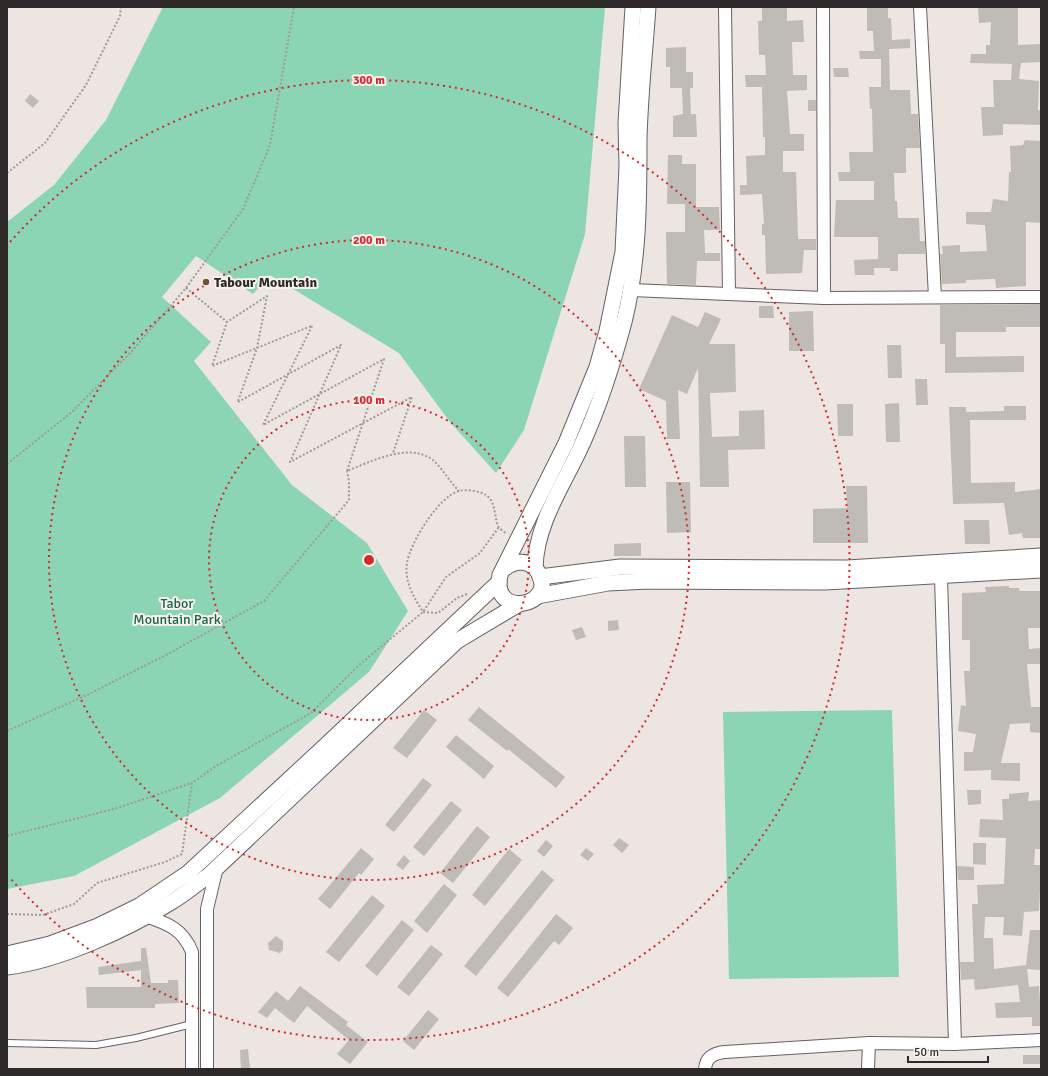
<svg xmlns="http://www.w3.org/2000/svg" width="1048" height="1076" viewBox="0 0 1048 1076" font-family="Signika,sans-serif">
  <rect width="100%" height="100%" fill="#ece5e2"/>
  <g fill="#8cd5b4">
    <polygon points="163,7 605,7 585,234 524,430 496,473 450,422 399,353 270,275 253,294 196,256 162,297 211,342 194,361 292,485 367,543 408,611 369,672 220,798 74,876 7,889 7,222 54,185 106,120"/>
    <polygon points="892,710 899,977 729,979 723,712"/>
  </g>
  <g fill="#bfbbb6">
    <polygon points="762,7 787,7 787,21 803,20 804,42 792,42 793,75 807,75 807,90 787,91 790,134 804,134 804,151 783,151 783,172 796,172 798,239 816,239 816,250 804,250 802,273 766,274 765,235 762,235 762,224 764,224 762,194 740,195 740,185 747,185 746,156 765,155 765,137 763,137 762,87 746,87 745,75 766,75 765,55 759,55 758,21 762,21"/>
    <polygon points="867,7 888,7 888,18 891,18 892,40 910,39 910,48 889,49 890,90 910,90 911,114 918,114 920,148 906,148 906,173 894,173 895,201 897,201 898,218 919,218 920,241 925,241 925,254 898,254 898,271 890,271 890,268 874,268 874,275 855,275 854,260 878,259 878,237 834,237 836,200 874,200 874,181 839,181 838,172 850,172 849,152 873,152 872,109 870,109 869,87 881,87 881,59 860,59 859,51 874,51 873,31 867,31"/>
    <polygon points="978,7 1018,7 1018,45 1041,44 1041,62 1021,63 1019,79 1039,81 1038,110 1041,111 1041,125 1003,124 1003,135 983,136 981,107 994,107 993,80 1011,80 1012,64 970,63 971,54 986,54 986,45 990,45 991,22 979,23"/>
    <polygon points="686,47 686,72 693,72 693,88 690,88 691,114 696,114 697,137 673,137 673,116 683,114 682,88 670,88 670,67 666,67 666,48"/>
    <polygon points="833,68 848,68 849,77 834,77"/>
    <polygon points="30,94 39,101 33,108 25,101"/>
    <rect x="808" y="100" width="8" height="11"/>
    <polygon points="1025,140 1041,141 1041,223 1026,222 1026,286 996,288 995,279 966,280 966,283 942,284 940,254 943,254 942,246 960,245 960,252 987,251 985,225 966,224 966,212 991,212 993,199 1008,201 1009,172 1011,172 1010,146 1023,145"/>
    <polygon points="668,155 682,155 682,164 696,164 696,207 719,207 720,230 704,230 705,253 720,253 720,261 697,261 696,285 667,284 666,232 685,232 685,204 667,204"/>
    <polygon points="1041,304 1041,327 1006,327 1006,332 956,332 956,357 1024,356 1024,372 945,373 945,344 940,344 940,305"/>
    <polygon points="759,306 773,306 774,318 759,318"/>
    <polygon points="813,311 814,351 789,351 789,312"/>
    <polygon points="705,312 721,319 709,344 735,344 736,392 710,393 712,437 739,436 739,411 764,410 765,449 728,450 729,487 700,487 698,368 687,394 678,390 680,439 667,439 666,401 639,389 672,315 698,327"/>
    <polygon points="887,345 901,345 902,378 888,378"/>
    <polygon points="915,379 927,379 928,405 916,405"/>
    <polygon points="899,403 900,442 886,442 885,404"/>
    <polygon points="837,404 853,404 853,436 838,436"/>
    <polygon points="1004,406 1026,406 1026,420 970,420 971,483 1015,482 1015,492 1041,489 1041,538 1023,538 1022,533 1009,535 1004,503 953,504 949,407 966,407 966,412 1004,411"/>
    <polygon points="624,436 645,436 646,487 625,487"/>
    <polygon points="666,482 690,482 691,532 667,533"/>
    <polygon points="846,486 867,486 868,543 813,543 813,509 847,508"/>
    <polygon points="964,520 989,520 990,544 965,544"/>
    <polygon points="641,543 641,556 614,556 614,544"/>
    <polygon points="1009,586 1009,588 1019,588 1020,591 1041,591 1041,628 1028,628 1029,649 1041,648 1041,664 1027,664 1031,707 1041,707 1041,733 1030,732 1030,723 1010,724 1001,763 1020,763 1020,781 991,780 991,770 964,771 964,752 973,752 976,734 958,731 961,705 966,706 964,671 970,671 970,640 962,640 962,593 986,592 985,587"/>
    <polygon points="618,620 619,630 608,631 608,621"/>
    <polygon points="582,627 586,637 576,640 572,630"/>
    <polygon points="479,707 565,777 556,788 508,749 507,751 468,720"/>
    <polygon points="424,710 437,720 407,758 393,748"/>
    <polygon points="456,735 494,766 484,779 446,747"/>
    <polygon points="423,778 432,785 394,832 385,825"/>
    <polygon points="967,790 981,790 981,804 968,805"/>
    <polygon points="1029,792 1028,801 1041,800 1041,849 1035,849 1034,865 1041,865 1039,911 1024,912 1022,936 1003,935 1004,917 985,917 984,938 993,938 994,969 1026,965 1030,930 1041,930 1040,970 1027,969 1029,987 1039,986 1040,1001 1041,1001 1041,1026 1032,1026 1032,1017 996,1018 995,1003 1020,1002 1018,985 975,990 974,979 961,980 960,962 974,962 972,904 978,904 977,885 1004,884 1006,838 979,837 980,819 1003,820 1002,799 1009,799 1009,794"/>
    <polygon points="451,801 462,810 424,856 413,847"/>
    <polygon points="477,826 490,837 453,883 440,873"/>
    <polygon points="619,838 629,845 622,853 613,845"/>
    <polygon points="546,840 553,846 544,857 537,851"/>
    <polygon points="973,843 986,843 986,865 973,864"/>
    <polygon points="361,848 374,859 361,875 359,873 330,909 318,899"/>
    <polygon points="586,848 594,854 588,861 580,855"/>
    <polygon points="509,849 522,860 485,906 472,895"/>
    <polygon points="404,855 410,861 403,870 396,865"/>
    <polygon points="957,866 974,867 974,880 958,880"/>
    <polygon points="542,870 554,880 476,976 464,966"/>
    <polygon points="444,884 457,895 427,933 414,921"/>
    <polygon points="372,895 385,906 339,962 326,952"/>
    <polygon points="556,914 573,928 559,945 554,941 508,997 497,988"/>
    <polygon points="402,920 414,930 377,976 365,966"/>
    <polygon points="276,936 283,941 283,950 280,953 269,950 268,943"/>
    <polygon points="431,945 443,954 409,996 397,987"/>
    <polygon points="141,948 146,948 151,983 168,983 168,980 178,980 179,1003 155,1004 155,1008 87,1008 86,987 141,987 141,970 99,975 98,967 141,961"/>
    <polygon points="300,986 348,1022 346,1025 368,1042 350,1064 337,1054 349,1040 307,1006 294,1023 275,1008 267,1018 258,1012 276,991 288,1001"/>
    <polygon points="428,1010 439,1019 414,1050 403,1041"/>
    <polygon points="248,1049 250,1069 241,1069 240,1050"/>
    <rect x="1023" y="1055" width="18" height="9"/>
  </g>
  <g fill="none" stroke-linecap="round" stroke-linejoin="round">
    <g stroke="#67615f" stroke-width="8">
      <polyline id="service" points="7,1043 96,1045 136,1038 192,1024"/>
    </g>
    <g stroke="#67615f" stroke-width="14">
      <g id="minor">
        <polyline points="725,7 729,294"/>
        <polyline points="823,7 824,298"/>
        <polyline points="920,7 935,297"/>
        <polyline points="631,290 824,298 1041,297"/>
        <polyline points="941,577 955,1044"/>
        <path d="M145,916C167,923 183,929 192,952V1069"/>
        <polyline points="207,1069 207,909 217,867"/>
        <path d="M705,1069C706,1057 714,1053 725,1052L869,1043L955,1044L1041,1040"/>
        <polyline points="868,1069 869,1043"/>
      </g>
    </g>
    <g stroke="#67615f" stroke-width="17">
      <g id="tertiary">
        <path d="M535,568C536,522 565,483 583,442C600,404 613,363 624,322C639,262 639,201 639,140C640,95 645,51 648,7"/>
        <path d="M504,569C514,560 530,559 538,572C559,606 490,620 500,575L566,443L597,367L607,331L623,252L627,166L626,123L633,7"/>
        <polyline points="540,577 620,567 847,568 1041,556"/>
        <polyline points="537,596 608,583 649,581 825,582 1041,570"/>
        <polyline points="7,954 50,944 98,926 139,906 188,873 323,748 499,582"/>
        <path d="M7,967C59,961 128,929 173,901C185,894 196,884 208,876L457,641L519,604"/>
      </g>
    </g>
    <g stroke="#a09a98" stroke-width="2" stroke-dasharray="2 2" stroke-linecap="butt">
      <polyline points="7,173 45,143 86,85 120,16 121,7"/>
      <polyline points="186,288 227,322"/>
      <path d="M312,326L263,425L384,359L347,471C370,462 412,440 435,462C444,471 450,482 459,491"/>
      <polyline points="238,401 257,348 267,296 227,322 212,366 311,326"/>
      <polyline points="238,402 341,345 290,462 412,397 393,453"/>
      <polyline points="7,464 72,412 131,352 186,288 243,209 270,145 294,7"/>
      <path d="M467,594L457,598L438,613L423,612C414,598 404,581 407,563C410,543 439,496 459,491C466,489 480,491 486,495C496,502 494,516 498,526C500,529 504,532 507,534"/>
      <polyline points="7,731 89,694 166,655 264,601 349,500 349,481 347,471"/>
      <polyline points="7,836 114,809 192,783"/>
      <polyline points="7,914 43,915 74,904 97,883 165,862 182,854 192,783 216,766 311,713 359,665 423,612 446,577 480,553 499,527"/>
    </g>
    <use href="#service" stroke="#fff" stroke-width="6"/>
    <use href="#minor" stroke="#fff" stroke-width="12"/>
    <use href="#tertiary" stroke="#fff" stroke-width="15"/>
  </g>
  <g fill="none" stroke="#d62828" stroke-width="2" stroke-dasharray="2 4">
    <circle cx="369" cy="560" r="160"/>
    <circle cx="369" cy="560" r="320"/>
    <path d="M10 242A480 480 0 1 1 10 878"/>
  </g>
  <circle fill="#76532c" stroke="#f9f2ef" stroke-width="1.5" cx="206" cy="282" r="4"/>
  <g text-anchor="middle" stroke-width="4" stroke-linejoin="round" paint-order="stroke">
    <g font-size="14" font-weight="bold" fill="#2d2a29" stroke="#f9f2ef" text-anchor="start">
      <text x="214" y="287">Tabour Mountain</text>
    </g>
    <g font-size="14" fill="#186449" stroke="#f9f2ef">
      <text x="177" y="608">Tabor<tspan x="177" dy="16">Mountain Park</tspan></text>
    </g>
  </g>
  <circle cx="369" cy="560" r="6" fill="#d62828" stroke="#f9f2ef" stroke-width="2"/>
  <g font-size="12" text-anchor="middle" font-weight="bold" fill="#d62828" stroke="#f9f2ef" stroke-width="4" stroke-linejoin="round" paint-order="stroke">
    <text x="369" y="84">300 m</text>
    <text x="369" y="244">200 m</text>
    <text x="369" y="404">100 m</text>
  </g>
  <rect width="1048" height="1076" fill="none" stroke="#2d2a29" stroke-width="16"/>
  <path d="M908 1056v6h80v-6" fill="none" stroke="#2d2a29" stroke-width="2"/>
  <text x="914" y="1056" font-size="12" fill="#2d2a29" stroke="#f9f2ef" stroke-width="3" paint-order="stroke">50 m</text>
</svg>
